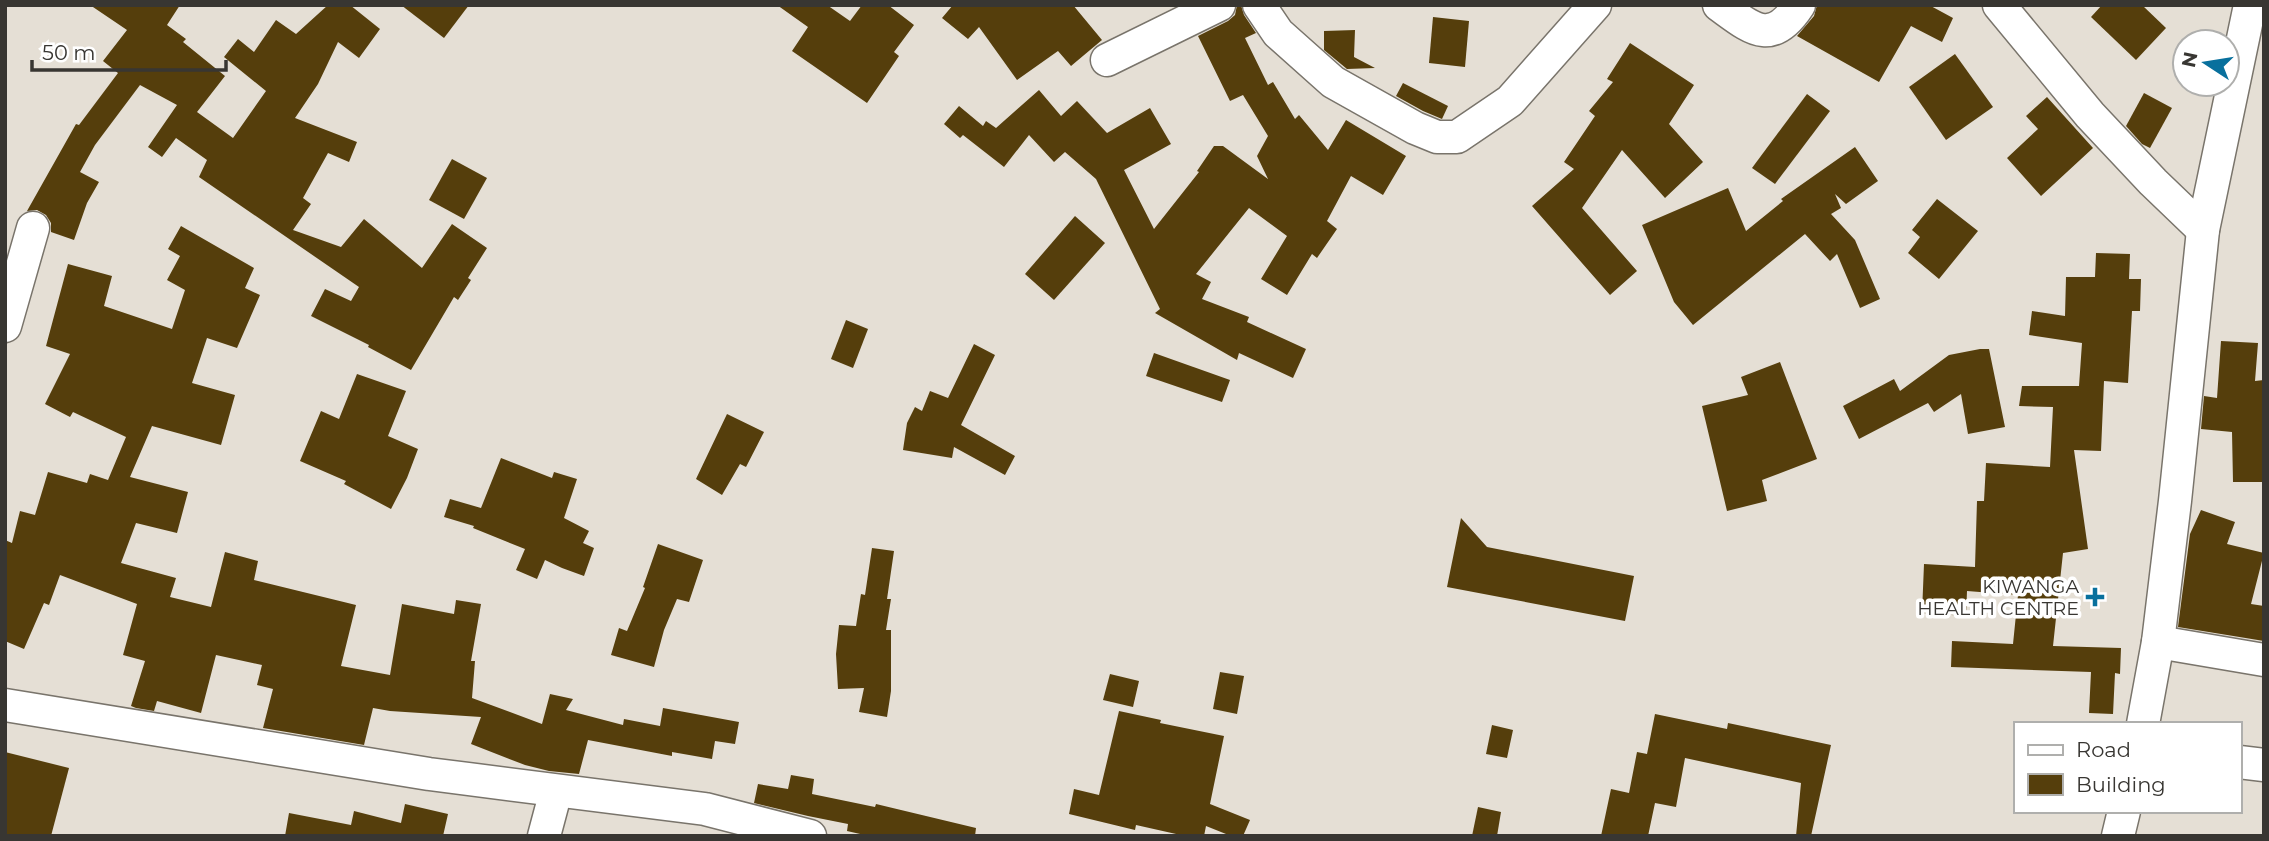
<svg xmlns="http://www.w3.org/2000/svg" width="2269" height="841" viewBox="0 0 2269 841" font-family="Montserrat,sans-serif">
  <rect width="100%" height="100%" fill="#e5dfd5"/>
  <g fill="#553e0c">
    <polygon points="90,5 180,5 167,25 186,39 183,42 225,76 197,112 233,138 266,91 224,57 238,39 254,52 276,20 296,34 328,5 350,5 380,29 359,58 338,42 318,84 295,118 357,142 349,162 328,153 303,198 311,204 293,230 341,247 364,219 422,268 452,224 487,248 468,278 471,280 458,300 454,297 411,370 368,347 369,345 311,316 325,289 351,301 359,287 199,177 207,160 176,138 162,157 148,147 177,105 140,85 95,145 80,172 99,182 87,203 74,240 51,232 51,223 46,215 37,210 27,211 76,124 79,125 118,73 103,61 127,30"/>
    <polygon points="401,5 469,5 444,38"/>
    <polygon points="777,5 827,5 850,21 862,5 888,5 914,25 894,52 899,56 867,103 792,51 808,27"/>
    <polygon points="953,5 1073,5 1102,40 1071,66 1058,51 1017,80 979,27 968,39 942,18"/>
    <polygon points="1237,5 1241,5 1244,15 1256,33 1245,38 1268,85 1273,82 1295,119 1299,115 1328,150 1346,120 1406,156 1383,195 1351,176 1327,221 1337,229 1317,258 1312,254 1287,295 1261,279 1287,236 1249,208 1196,274 1211,282 1202,299 1249,317 1247,322 1306,349 1293,378 1239,353 1237,360 1155,313 1160,309 1096,179 1065,152 1054,162 1029,135 1004,167 963,135 960,138 944,124 959,106 983,126 986,121 996,128 1039,90 1061,116 1077,101 1107,133 1150,108 1171,144 1124,170 1154,229 1199,172 1197,171 1214,146 1223,146 1268,179 1257,156 1268,136 1243,95 1230,101 1198,36 1228,21 1235,15"/>
    <polygon points="1817,5 1929,5 1953,18 1942,42 1911,26 1879,82 1797,36 1814,16"/>
    <polygon points="2102,5 2142,5 2166,28 2136,60 2091,17"/>
    <polygon points="1433,17 1469,21 1465,67 1429,63"/>
    <polygon points="1355,30 1354,57 1375,68 1347,69 1324,50 1324,31"/>
    <polygon points="1630,43 1694,85 1669,124 1703,162 1665,198 1622,150 1582,208 1637,271 1610,295 1532,206 1574,169 1564,162 1595,116 1589,111 1613,82 1607,79"/>
    <polygon points="1955,54 1993,107 1946,140 1909,87"/>
    <polygon points="1403,83 1448,106 1442,119 1423,111 1396,96"/>
    <polygon points="2144,93 2172,108 2150,148 2142,144 2126,126"/>
    <polygon points="1807,94 1830,111 1775,184 1752,168"/>
    <polygon points="2047,97 2093,148 2041,196 2007,158 2038,129 2026,116"/>
    <polygon points="1855,147 1878,181 1846,204 1835,194 1841,208 1831,214 1855,240 1880,299 1860,308 1837,254 1830,261 1805,234 1693,325 1674,302 1642,225 1728,188 1746,231 1783,201 1781,199"/>
    <polygon points="452,159 487,178 464,219 429,200"/>
    <polygon points="1937,199 1978,231 1939,279 1908,253 1920,237 1912,230"/>
    <polygon points="1075,216 1105,243 1054,300 1025,274"/>
    <polygon points="181,226 254,268 245,288 260,295 237,348 207,338 192,383 235,395 221,445 152,426 130,477 188,492 177,533 136,523 121,563 176,578 170,597 211,607 225,552 258,561 254,580 356,605 341,666 390,675 402,604 454,614 456,600 481,604 471,661 475,661 472,698 542,724 550,694 573,699 566,710 623,725 624,719 660,726 663,708 739,722 735,744 715,741 712,759 672,752 672,756 588,740 579,774 549,771 525,765 471,744 481,717 390,711 373,708 364,745 263,728 273,689 257,685 262,665 216,655 201,713 157,701 154,711 136,708 131,706 145,661 123,655 137,604 60,575 49,605 44,603 24,649 5,641 5,540 12,543 20,511 35,515 48,472 87,483 90,474 108,480 126,437 73,412 70,417 45,404 70,354 46,346 68,264 112,276 104,306 172,329 185,290 167,280 180,256 168,249"/>
    <polygon points="2096,253 2130,254 2129,279 2141,279 2140,311 2132,311 2128,383 2104,381 2101,451 2074,450 2088,549 2063,553 2053,646 2121,648 2120,674 2115,673 2113,714 2089,713 2091,672 1951,667 1952,641 2013,644 2018,595 1967,591 1966,616 1922,613 1924,564 1975,567 1977,501 1984,501 1986,463 2050,467 2053,407 2019,406 2022,386 2079,386 2082,343 2029,335 2032,311 2065,316 2066,277 2095,277"/>
    <polygon points="846,320 868,329 853,368 831,359"/>
    <polygon points="2221,341 2258,343 2255,381 2264,380 2264,482 2233,482 2232,432 2201,429 2204,396 2217,398"/>
    <polygon points="974,344 995,355 961,425 1015,456 1005,475 954,447 952,458 903,450 907,423 915,407 922,411 930,391 948,398"/>
    <polygon points="1980,349 1989,349 2005,427 1968,434 1961,394 1934,412 1928,403 1859,439 1843,406 1894,379 1900,391 1949,355"/>
    <polygon points="1154,353 1230,380 1222,402 1146,376"/>
    <polygon points="1780,362 1817,459 1762,480 1767,501 1727,511 1702,406 1748,395 1741,377"/>
    <polygon points="357,374 406,391 388,436 418,449 407,478 391,509 344,484 346,481 300,461 321,411 339,419"/>
    <polygon points="727,414 764,432 746,467 740,464 722,495 696,479"/>
    <polygon points="501,458 552,478 554,472 577,479 564,518 589,531 583,543 594,548 584,576 562,568 545,560 537,579 516,570 525,549 473,528 474,526 444,517 450,499 481,508"/>
    <polygon points="2201,510 2235,522 2227,544 2264,553 2251,604 2264,606 2264,641 2178,627 2190,534"/>
    <polygon points="1461,518 1487,547 1634,576 1625,621 1447,587"/>
    <polygon points="658,544 703,560 689,602 677,599 664,630 654,667 611,655 619,628 627,631 645,588 643,587"/>
    <polygon points="872,548 894,551 887,599 891,599 886,630 891,630 891,691 887,717 859,712 864,688 838,689 836,654 839,625 856,626 861,594 865,595"/>
    <polygon points="1220,672 1244,676 1237,714 1213,709"/>
    <polygon points="1110,674 1139,681 1133,707 1103,700"/>
    <polygon points="1119,711 1161,720 1160,723 1224,736 1210,804 1250,820 1243,836 1231,836 1206,826 1204,836 1185,836 1136,825 1135,830 1069,814 1074,789 1099,795"/>
    <polygon points="1655,714 1727,729 1728,723 1831,745 1811,836 1796,836 1801,783 1685,758 1676,807 1655,803 1648,836 1601,836 1611,789 1629,793 1637,752 1647,754"/>
    <polygon points="1492,725 1513,730 1507,758 1486,754"/>
    <polygon points="5,752 69,768 51,836 5,836"/>
    <polygon points="791,775 814,779 812,794 875,807 876,804 976,828 975,836 869,836 847,831 848,824 808,816 754,803 758,784 788,789"/>
    <polygon points="405,804 448,814 443,836 285,836 289,813 351,825 354,811 401,823"/>
    <polygon points="1478,807 1501,812 1497,836 1472,836"/>
  </g>
  <g fill="none" stroke-linecap="round" stroke-linejoin="round">
    <g stroke="#79746b" stroke-width="35">
      <g id="minor">
        <polyline points="1259,5 1278,33 1333,82 1415,128 1437,137 1457,137 1510,101 1595,5"/>
        <path d="M1719,5C1751,28 1771,48 1799,5"/>
        <polyline points="1999,5 2090,115 2153,182 2203,230"/>
        <polyline points="1107,60 1219,5"/>
        <polyline points="5,326 33,228"/>
        <polyline points="2158,642 2264,660"/>
        <polyline points="5,705 429,774 705,809 810,836"/>
        <polyline points="2143,724 2158,642 2175,501 2203,230 2250,5"/>
        <polyline points="2239,762 2264,765"/>
        <polyline points="544,836 556,791"/>
        <polyline points="2118,836 2124,811"/>
      </g>
    </g>
    <use href="#minor" stroke="#fff" stroke-width="32"/>
  </g>
  <path fill="#08709d" stroke="#fff" stroke-width="2.5" d="M2091.5 586.5h7v7h7v7h-7v7h-7v-7h-7v-7h7z"/>
  <g text-anchor="middle" stroke-width="7" stroke-linejoin="round" paint-order="stroke">
    <g font-size="19" fill="#383632" stroke="#fff" text-anchor="end">
      <text x="2079" y="593">KIWANGA<tspan x="2079" dy="22">HEALTH CENTRE</tspan></text>
    </g>
  </g>
  <rect width="2269" height="841" fill="none" stroke="#383632" stroke-width="14"/>
  <rect x="2014" y="722" width="228" height="91" fill="#ffffff" stroke="#afafad" stroke-width="2"/>
  <rect x="2028" y="745" width="35" height="10" fill="#ffffff" stroke="#afafad" stroke-width="2"/>
  <text x="2076" y="757" font-size="21" fill="#383632">Road</text>
  <rect x="2028" y="774" width="35" height="21" fill="#553e0c" stroke="#afafad" stroke-width="2"/>
  <text x="2076" y="792" font-size="21" fill="#383632">Building</text>
  <g transform="translate(2206 63) rotate(282)"><circle r="33" fill="#ffffff" stroke="#afafad" stroke-width="2"/>
  <path d="M0-5L12 26L0 18L-12 26Z" fill="#08709d"/>
  <text y="-10" font-size="19" font-weight="bold" text-anchor="middle" fill="#383632">N</text>
  </g>
  <path d="M32 60v10h194v-10" fill="none" stroke="#383632" stroke-width="3.5"/>
  <text x="42" y="60" font-size="21" fill="#383632" stroke="#ffffff" stroke-width="5" paint-order="stroke">50 m</text>
</svg>
